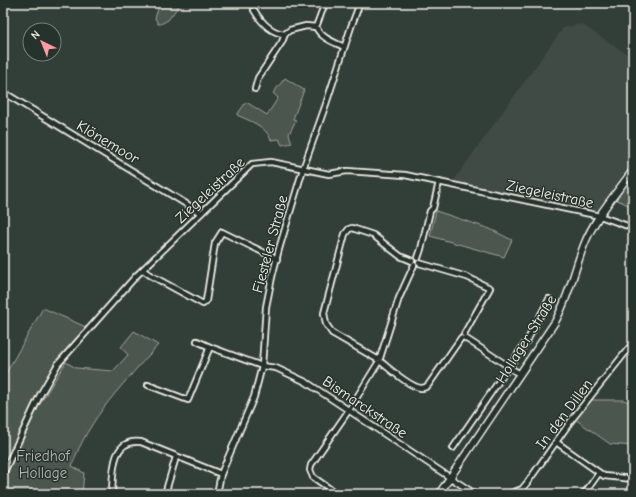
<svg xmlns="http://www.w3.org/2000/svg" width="636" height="497" viewBox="0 0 636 497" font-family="'Comic Neue',sans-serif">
  <rect width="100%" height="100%" fill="#323e38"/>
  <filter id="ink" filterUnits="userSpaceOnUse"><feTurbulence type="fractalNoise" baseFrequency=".025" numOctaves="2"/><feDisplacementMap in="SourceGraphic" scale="8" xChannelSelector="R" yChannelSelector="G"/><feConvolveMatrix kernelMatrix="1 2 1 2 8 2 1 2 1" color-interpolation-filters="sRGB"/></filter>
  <g filter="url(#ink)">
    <polygon fill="#404b44" points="581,24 633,58 633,161 597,211 579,209 529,197 457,184 454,180 563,28"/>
    <g fill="#4c564f" stroke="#a0a49c">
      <polygon points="160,3 181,3 168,20 161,24 158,24 155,18"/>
      <path d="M285,78L304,90L293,119L296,120L289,134L292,143L282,145L279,139L271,140C266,126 250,121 237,115L246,102L267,115L278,98L273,93Z"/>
      <polygon points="633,170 633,205 626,204 613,198"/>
      <polygon points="436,211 490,229 512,240 504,257 430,236"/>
      <polygon points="43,308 86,327 55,362 3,466 3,372 6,373"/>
      <path d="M134,331L158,345C125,382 88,418 72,466L84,473L82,494H3V482L38,407L66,362L76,368L113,371L128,355L121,347Z"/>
      <polygon points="591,400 623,400 633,403 633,446 610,444 575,419 587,403"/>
    </g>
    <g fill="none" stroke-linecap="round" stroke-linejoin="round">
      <g stroke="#f4f1e8" stroke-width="8">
        <g id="minor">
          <path d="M325,3L316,27C321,38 334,42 344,47"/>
          <path d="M254,10C261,22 271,33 285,34"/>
          <polyline points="255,89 258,78 282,42 285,34 290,30 306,26 316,27"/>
          <polyline points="3,92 201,213"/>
          <polyline points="418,258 421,249 430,211 433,208 439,182"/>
          <polyline points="419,263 467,277 490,288 464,334"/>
          <polyline points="143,270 150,275 203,304 206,301 215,243 222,232 277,259"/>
          <polyline points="465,338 508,366"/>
          <polyline points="197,341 210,347 262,366 276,368 306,382 475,494"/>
          <polyline points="380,358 399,298 414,265"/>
          <polyline points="377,359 332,333 326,324 324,313 345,234 349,229 352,228 373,235 400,256 412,261"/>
          <path d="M381,362C390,369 410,387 421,388C425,388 427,387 429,384L461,338"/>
          <polyline points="510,366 528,339 549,299"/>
          <polyline points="510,368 520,374"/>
          <polyline points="148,385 188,400 210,347"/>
          <polyline points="556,442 604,476 633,479"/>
          <polyline points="453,448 508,368"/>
          <polyline points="3,474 40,395 58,364 136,276 252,164 271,162 329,174 347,171 405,175 600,216 633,228"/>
          <path d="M112,494C113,473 111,438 141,442L221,474"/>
          <polyline points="165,494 176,457"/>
          <polyline points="217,494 221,474 254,397 262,366 266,307 272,277 279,249 303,169 326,104 351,27 360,3"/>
          <polyline points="337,494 313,477 310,470 311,465 349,410 378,363"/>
          <polyline points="509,494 522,489 527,483 573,418 633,343"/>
          <polyline points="584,494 599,473"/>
        </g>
      </g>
      <g stroke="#f4f1e8" stroke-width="9">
        <path id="secondary" d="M439,494L555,322C569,297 574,271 584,245C595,217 616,194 633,170"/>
      </g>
      <use href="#minor" stroke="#26332d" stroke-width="4.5"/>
      <use href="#secondary" stroke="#26332d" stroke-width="6"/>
    </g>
  </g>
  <g text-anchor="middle" stroke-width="3" stroke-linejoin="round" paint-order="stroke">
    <g font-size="15" fill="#f4f1e8" stroke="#26332d">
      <text transform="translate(108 142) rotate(31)" y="5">Klönemoor</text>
      <text transform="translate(210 190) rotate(-43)" y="5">Ziegeleistraße</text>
      <text transform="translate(550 194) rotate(12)" y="5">Ziegeleistraße</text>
      <text transform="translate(270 244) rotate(-75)" y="5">Fiesteler Straße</text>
      <text transform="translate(526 339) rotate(-58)" y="5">Hollager Straße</text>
      <text transform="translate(365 407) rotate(34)" y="5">Bismarckstraße</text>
      <text transform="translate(564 414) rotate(-53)" y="5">In den Dillen</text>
    </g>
    <g font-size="15" fill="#b9bbb2" stroke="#26332d">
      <text x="43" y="461">Friedhof<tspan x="43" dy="17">Hollage</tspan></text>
    </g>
  </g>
  <rect width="636" height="497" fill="none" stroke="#26332d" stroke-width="16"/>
  <rect x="8" y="8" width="620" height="481" fill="none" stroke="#f4f1e8" stroke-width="1.5" filter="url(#ink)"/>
  <g transform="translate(42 42) rotate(317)"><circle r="19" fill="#26332d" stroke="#787f78"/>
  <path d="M0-3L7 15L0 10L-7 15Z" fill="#ff9aa2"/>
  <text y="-6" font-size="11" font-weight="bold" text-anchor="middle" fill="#f4f1e8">N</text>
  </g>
</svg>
